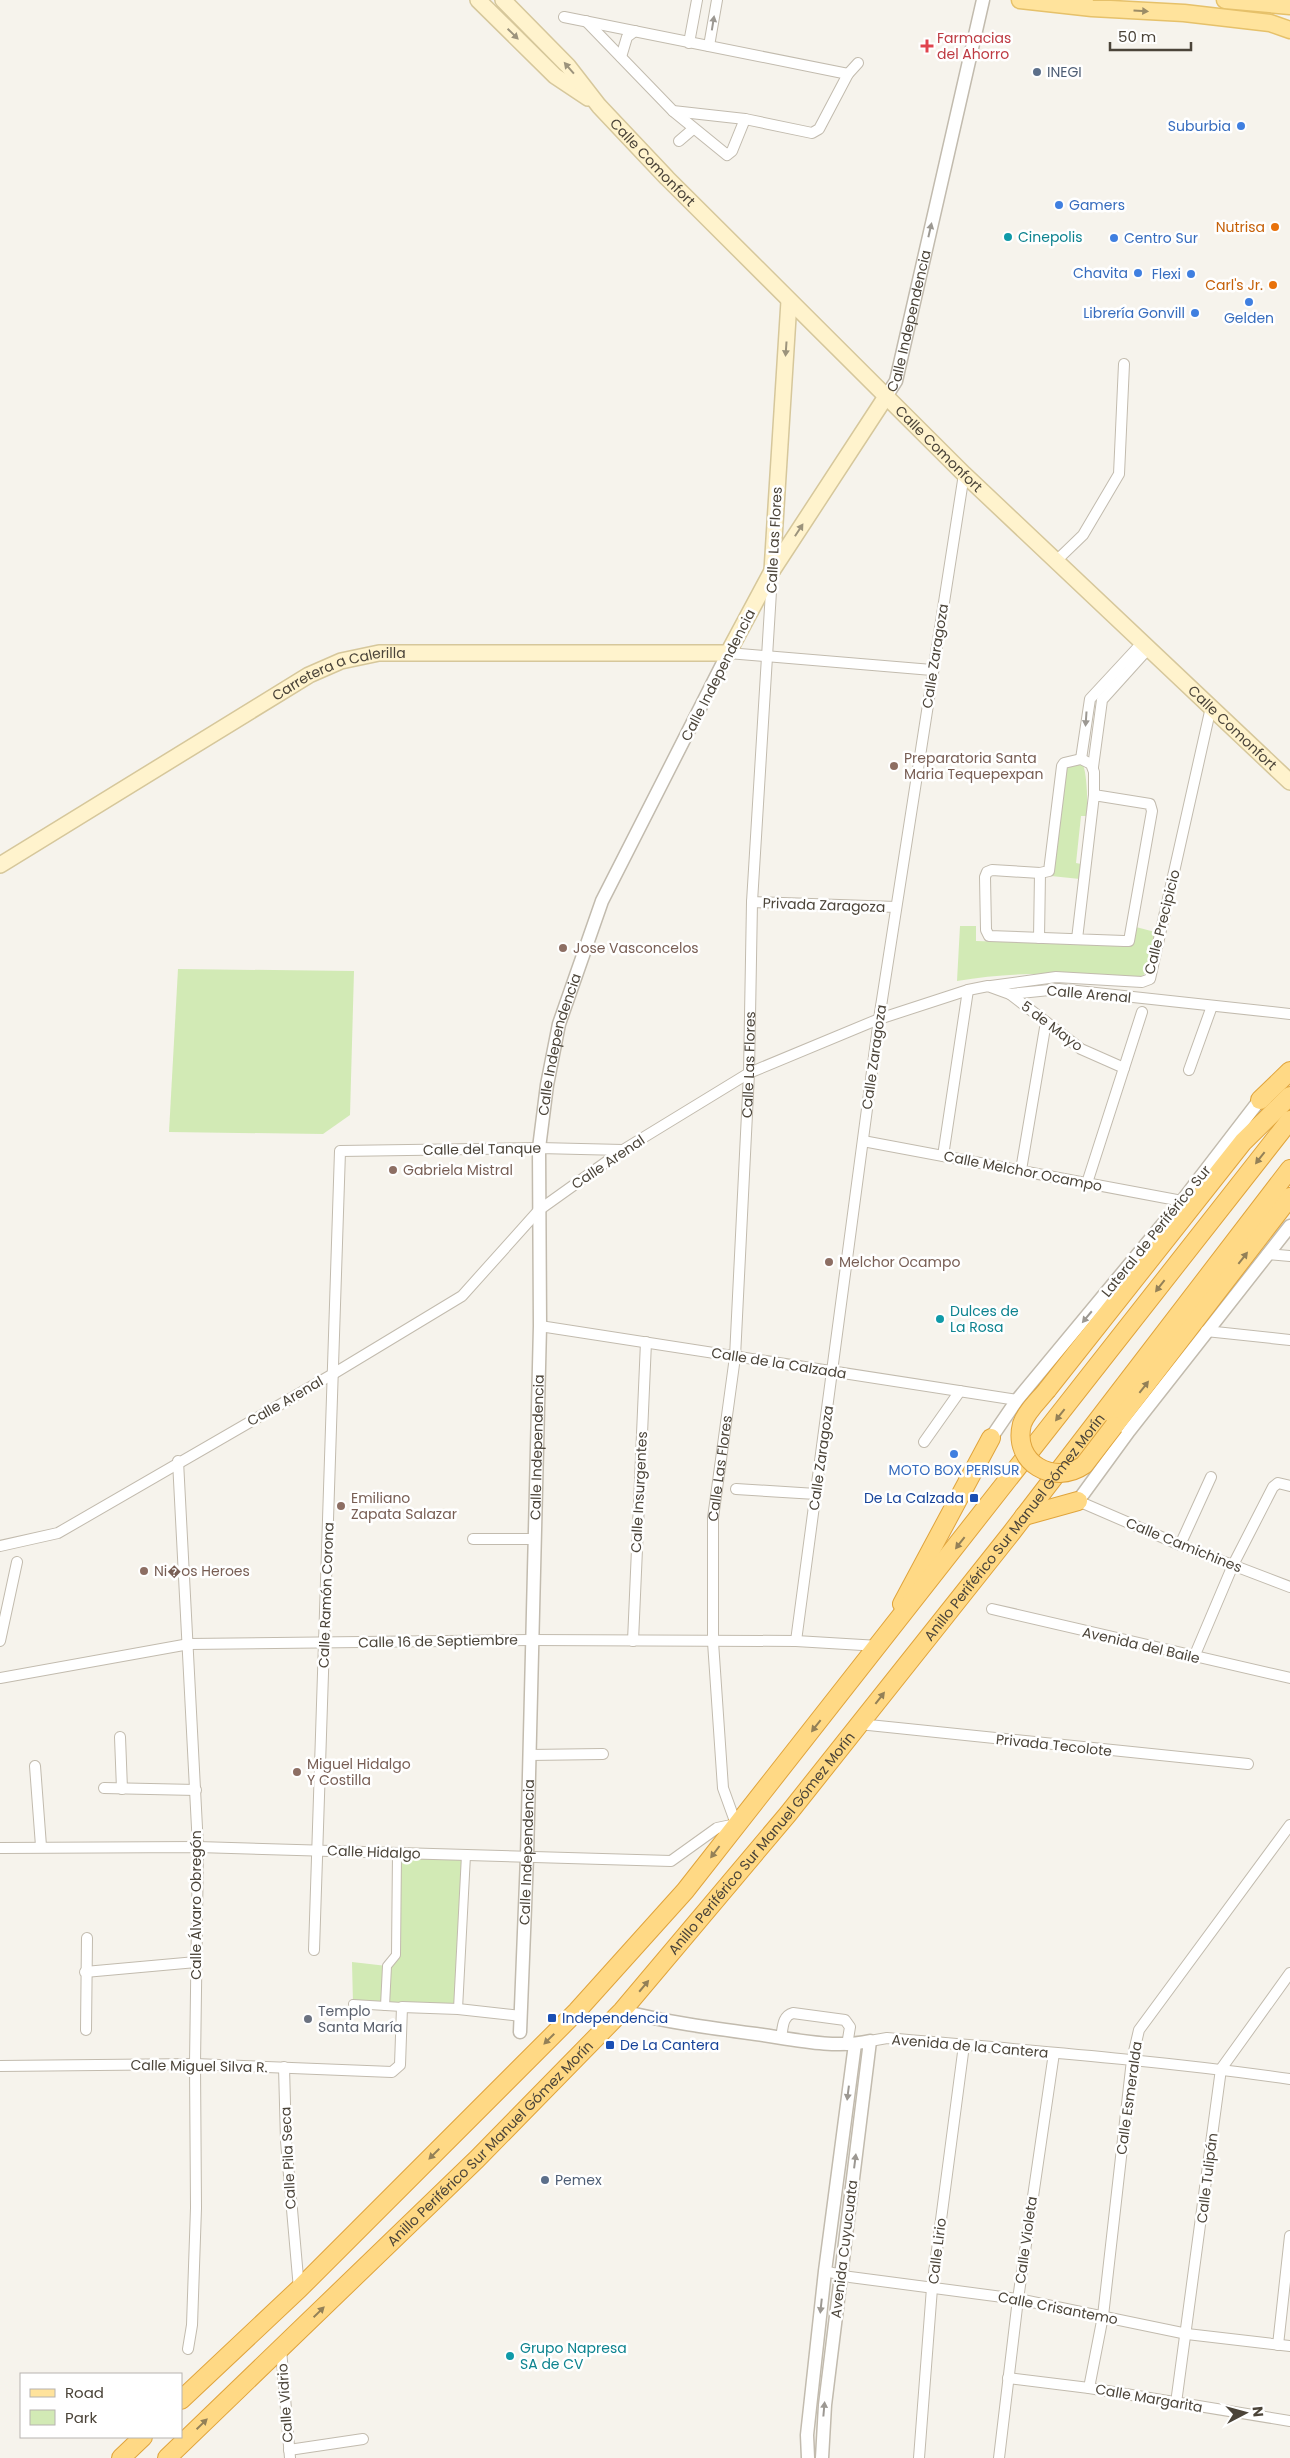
<svg xmlns="http://www.w3.org/2000/svg" width="1290" height="2458" viewBox="0 0 1290 2458" font-family="Poppins,sans-serif">
  <rect width="100%" height="100%" fill="#f6f3ec"/>
  <g fill="#d2eab5">
    <path d="M1069,764L1083,765C1087,774 1088,805 1087,816H1081L1076,863L1081,864L1080,879L1051,876L1065,768Z"/>
    <path d="M960,926H976V941L1132,946L1136,927L1155,932L1146,973L1141,977C1079,974 1018,970 957,981Z"/>
    <polygon points="178,969 354,971 350,1115 323,1134 169,1132"/>
    <polygon points="397,1853 466,1855 458,2009 353,2004 352,1962 387,1966 396,1955"/>
  </g>
  <g fill="none" stroke-linecap="round" stroke-linejoin="round">
    <g stroke="#c2bbae" stroke-width="10">
      <g id="pedestrian">
        <polyline points="353,2004 402,2007"/>
        <polyline points="385,2006 387,1966 396,1955 397,1853"/>
        <polyline points="458,2009 466,1855"/>
      </g>
    </g>
    <g stroke="#c2bbae" stroke-width="12">
      <g id="minor">
        <polyline points="564,17 848,74"/>
        <polyline points="586,21 673,111 745,119 812,133 819,129 848,74 858,63"/>
        <polyline points="689,43 697,0"/>
        <polyline points="709,46 717,0"/>
        <polyline points="621,57 627,37 635,31"/>
        <polyline points="673,111 727,155 732,151 745,119"/>
        <polyline points="679,141 693,129"/>
        <polyline points="1055,562 1083,535 1119,474 1124,364"/>
        <polyline points="728,653 932,670"/>
        <polyline points="1081,759 1090,699 1142,643"/>
        <polyline points="1093,767 1102,700 1148,649"/>
        <polyline points="752,902 896,907"/>
        <polyline points="1039,938 1040,873"/>
        <polyline points="1077,939 1094,795 1150,804 1152,811 1129,941 1124,941 989,936 986,930 985,877 987,872 992,870 1040,873 1049,871 1062,766 1064,763 1081,759 1091,764 1094,772 1094,795"/>
        <polyline points="991,986 1056,977 1142,982 1150,979 1211,707"/>
        <polyline points="1010,994 1081,1049 1124,1068"/>
        <polyline points="1189,1070 1212,1006"/>
        <polyline points="863,1141 1182,1201"/>
        <polyline points="943,1156 968,990"/>
        <polyline points="1021,1170 1046,1022"/>
        <polyline points="1087,1183 1142,1012"/>
        <polyline points="1267,1254 1290,1256"/>
        <polyline points="540,1326 1017,1400"/>
        <polyline points="1206,1331 1290,1340"/>
        <polyline points="924,1442 960,1391"/>
        <polyline points="178,1461 198,1847 195,2064 196,2208 192,2325 188,2349"/>
        <polyline points="736,1489 816,1494"/>
        <polyline points="1078,1501 1180,1545 1290,1587"/>
        <polyline points="473,1539 535,1539"/>
        <polyline points="1180,1545 1211,1477"/>
        <polyline points="0,1546 58,1533 333,1374 462,1296 539,1210 623,1150 749,1073 879,1019 968,990 988,986 1010,994 1059,989 1290,1014"/>
        <polyline points="992,1609 1290,1678"/>
        <polyline points="0,1641 17,1562"/>
        <polyline points="633,1641 646,1342"/>
        <polyline points="796,1641 879,1019 964,474"/>
        <polyline points="1194,1657 1233,1565 1273,1487 1278,1483 1290,1486"/>
        <polyline points="0,1678 189,1644 531,1640 796,1641 879,1646"/>
        <polyline points="859,1724 1248,1764"/>
        <polyline points="120,1737 122,1789"/>
        <polyline points="529,1755 603,1754"/>
        <polyline points="35,1766 41,1846"/>
        <polyline points="104,1788 196,1790"/>
        <path id="s1" d="M0,1848L198,1847L671,1861L717,1828L736,1824L723,1788L713,1642V1518L735,1357L749,1073L752,902L772,575"/>
        <polyline points="314,1950 340,1151 539,1148 623,1150"/>
        <polyline points="85,1972 196,1962"/>
        <polyline points="86,2030 87,1938"/>
        <path d="M781,2038C783,2028 782,2016 793,2013L845,2020L850,2027L847,2045"/>
        <path d="M870,2041L887,2038C1022,2050 1157,2060 1290,2079"/>
        <polyline points="0,2066 195,2064 392,2072 400,2065 402,2007 458,2009 521,2016"/>
        <polyline points="284,2067 286,2141 299,2289"/>
        <polyline points="825,2271 850,2277 1018,2299 1187,2334 1290,2346"/>
        <polyline points="1278,2345 1290,2236"/>
        <polyline points="281,2349 290,2458"/>
        <polyline points="1008,2378 1089,2388 1290,2421"/>
        <polyline points="1089,2388 1103,2316 1132,2060 1139,2030 1290,1825"/>
        <polyline points="1176,2403 1221,2069 1290,1973"/>
        <polyline points="289,2450 363,2439"/>
        <polyline points="919,2458 932,2288 964,2045"/>
        <polyline points="999,2458 1018,2299 1054,2053"/>
      </g>
    </g>
    <g stroke="#c2bbae" stroke-width="15">
      <g id="tertiary">
        <path id="s2" d="M887,395L896,381L983,0"/>
        <polyline points="991,1438 1017,1400 1182,1201 1265,1093"/>
        <polyline points="1078,1501 1129,1431 1290,1226"/>
        <path d="M622,2011C666,2022 711,2028 756,2034C792,2039 834,2049 870,2041L825,2405L822,2458"/>
        <path id="s3" d="M520,2032L527,1857L540,1326L539,1148L547,1085L559,1024L602,901L728,653"/>
        <polyline points="808,2458 807,2435 825,2271 855,2044"/>
      </g>
    </g>
    <g stroke="#d6c79b" stroke-width="18">
      <g id="secondary">
        <polyline points="478,0 555,76 588,98"/>
        <path id="s4" d="M503,0L568,66L599,106L667,178L964,474L1290,782"/>
        <polyline points="772,571 789,301"/>
        <path id="s5" d="M0,865L309,675L341,661L379,653H728L772,571L887,395"/>
      </g>
    </g>
    <g stroke="#e6c16a" stroke-width="19">
      <g id="primary">
        <polyline points="1020,0 1092,8 1184,13 1270,23 1290,30"/>
        <polyline points="1225,0 1290,6"/>
      </g>
    </g>
    <g stroke="#e0a43c" stroke-width="20">
      <g id="trunk">
        <polyline points="1260,1100 1290,1071"/>
        <polyline points="1047,1390 1243,1142 1290,1096"/>
        <polyline points="1114,1426 1290,1197"/>
        <polyline points="1024,1516 1078,1501"/>
        <polyline points="902,1604 991,1438"/>
        <polyline points="181,2400 299,2289 577,2011 685,1891 1290,1120"/>
        <polyline points="121,2458 143,2437"/>
        <path id="s6" d="M167,2458L477,2159L622,2011L788,1814L1012,1532L1290,1169"/>
      </g>
    </g>
    <use href="#pedestrian" stroke="#fff" stroke-width="8"/>
    <use href="#minor" stroke="#fff" stroke-width="10"/>
    <use href="#tertiary" stroke="#fff" stroke-width="12"/>
    <use href="#secondary" stroke="#fff3cd" stroke-width="15"/>
    <use href="#primary" stroke="#ffe39c" stroke-width="16"/>
    <use href="#trunk" stroke="#ffd985" stroke-width="18"/>
    <g stroke="#e0a43c" stroke-width="20" stroke-linecap="butt">
      <path id="trunk-bridge" d="M1047,1390C1039,1400 1026,1412 1022,1424C1012,1463 1054,1486 1084,1465L1114,1426"/>
    </g>
    <use href="#trunk-bridge" stroke="#ffd985" stroke-width="18"/>
  </g>
  <defs><path id="oneway-solid" d="M-6-.8H1V-3.2L6.5 0L1 3.2V.8H-6Z" transform="scale(1.25)"/></defs>
  <use fill="#9c8c66" href="#oneway-solid" transform="translate(1141 11) rotate(3)"/>
  <g fill="#9c9892">
    <use href="#oneway-solid" transform="translate(713 23) rotate(-81)"/>
    <use href="#oneway-solid" transform="translate(930 230) rotate(-77)"/>
    <use href="#oneway-solid" transform="translate(1086 719) rotate(94)"/>
    <use href="#oneway-solid" transform="translate(1087 1317) rotate(130)"/>
    <use href="#oneway-solid" transform="translate(848 2093) rotate(97)"/>
    <use href="#oneway-solid" transform="translate(855 2161) rotate(-83)"/>
    <use href="#oneway-solid" transform="translate(821 2306) rotate(96)"/>
    <use href="#oneway-solid" transform="translate(824 2409) rotate(-85)"/>
  </g>
  <g fill="#9c937c">
    <use href="#oneway-solid" transform="translate(513 34) rotate(44)"/>
    <use href="#oneway-solid" transform="translate(569 68) rotate(-131)"/>
    <use href="#oneway-solid" transform="translate(786 349) rotate(94)"/>
    <use href="#oneway-solid" transform="translate(799 530) rotate(-57)"/>
  </g>
  <g fill="#938057">
    <use href="#oneway-solid" transform="translate(1260 1158) rotate(128)"/>
    <use href="#oneway-solid" transform="translate(1243 1258) rotate(-52)"/>
    <use href="#oneway-solid" transform="translate(1160 1286) rotate(128)"/>
    <use href="#oneway-solid" transform="translate(1144 1387) rotate(-52)"/>
    <use href="#oneway-solid" transform="translate(1060 1415) rotate(128)"/>
    <use href="#oneway-solid" transform="translate(960 1543) rotate(128)"/>
    <use href="#oneway-solid" transform="translate(880 1698) rotate(-52)"/>
    <use href="#oneway-solid" transform="translate(816 1726) rotate(128)"/>
    <use href="#oneway-solid" transform="translate(715 1852) rotate(127)"/>
    <use href="#oneway-solid" transform="translate(644 1986) rotate(-50)"/>
    <use href="#oneway-solid" transform="translate(549 2039) rotate(135)"/>
    <use href="#oneway-solid" transform="translate(434 2154) rotate(135)"/>
    <use href="#oneway-solid" transform="translate(319 2312) rotate(-44)"/>
    <use href="#oneway-solid" transform="translate(202 2424) rotate(-44)"/>
  </g>
  <path fill="#e0444e" stroke="#fff" stroke-width="2" d="M924.5 38.5h5v5h5v5h-5v5h-5v-5h-5v-5h5z"/>
  <g fill="#5c6f8a" stroke="#fff" stroke-width="2">
    <circle cx="1037" cy="72" r="5"/>
    <circle cx="545" cy="2180" r="5"/>
  </g>
  <g fill="#3f7fe0" stroke="#fff" stroke-width="2">
    <circle cx="1241" cy="126" r="5"/>
    <circle cx="1059" cy="205" r="5"/>
    <circle cx="1114" cy="238" r="5"/>
    <circle cx="1138" cy="273" r="5"/>
    <circle cx="1191" cy="274" r="5"/>
    <circle cx="1249" cy="302" r="5"/>
    <circle cx="1195" cy="313" r="5"/>
    <circle cx="954" cy="1454" r="5"/>
  </g>
  <g fill="#e8710a" stroke="#fff" stroke-width="2">
    <circle cx="1275" cy="227" r="5"/>
    <circle cx="1273" cy="285" r="5"/>
  </g>
  <g fill="#0f9aa8" stroke="#fff" stroke-width="2">
    <circle cx="1008" cy="237" r="5"/>
    <circle cx="940" cy="1319" r="5"/>
    <circle cx="510" cy="2356" r="5"/>
  </g>
  <g fill="#8d6e63" stroke="#fff" stroke-width="2">
    <circle cx="894" cy="766" r="5"/>
    <circle cx="563" cy="948" r="5"/>
    <circle cx="393" cy="1170" r="5"/>
    <circle cx="829" cy="1262" r="5"/>
    <circle cx="341" cy="1506" r="5"/>
    <circle cx="144" cy="1571" r="5"/>
    <circle cx="297" cy="1772" r="5"/>
  </g>
  <g fill="#1a4fb4" stroke="#fff" stroke-width="2">
    <rect x="969" y="1493" width="10" height="10" rx="2.5"/>
    <rect x="547" y="2013" width="10" height="10" rx="2.5"/>
    <rect x="605" y="2040" width="10" height="10" rx="2.5"/>
  </g>
  <circle fill="#6b7280" stroke="#fff" stroke-width="2" cx="308" cy="2019" r="5"/>
  <g text-anchor="middle" stroke-width="5" stroke-linejoin="round" paint-order="stroke">
    <g font-size="14" fill="#be3a42" stroke="#fff" text-anchor="start">
      <text x="937" y="43">Farmacias<tspan x="937" dy="16">del Ahorro</tspan></text>
    </g>
    <g font-size="14" fill="#4e5e75" stroke="#fff" text-anchor="start">
      <text x="1047" y="77">INEGI</text>
      <text x="555" y="2185">Pemex</text>
    </g>
    <g font-size="14" fill="#366cbe" stroke="#fff" text-anchor="end">
      <text x="1231" y="131">Suburbia</text>
      <text x="1069" y="210" text-anchor="start">Gamers</text>
      <text x="1124" y="243" text-anchor="start">Centro Sur</text>
      <text x="1128" y="278">Chavita</text>
      <text x="1181" y="279">Flexi</text>
      <text x="1185" y="318">Librería Gonvill</text>
      <text x="1249" y="323" text-anchor="middle">Gelden</text>
      <text x="954" y="1475" text-anchor="middle">MOTO BOX PERISUR</text>
    </g>
    <g font-size="14" fill="#4b4439" stroke="#fff">
      <text dy="5" stroke="none"><textPath href="#s4" startOffset="221">Calle Comonfort</textPath></text>
      <text dy="5" stroke="none"><textPath href="#s2" startOffset="78">Calle Independencia</textPath></text>
      <text dy="5" stroke="none"><textPath href="#s4" startOffset="626">Calle Comonfort</textPath></text>
      <text transform="translate(774 540) rotate(-87)" y="5">Calle Las Flores</text>
      <text transform="translate(935 656) rotate(-81)" y="5">Calle Zaragoza</text>
      <text transform="translate(718 675) rotate(-63)" y="5">Calle Independencia</text>
      <text dy="5" stroke="none"><textPath href="#s5" startOffset="392">Carretera a Calerilla</textPath></text>
      <text dy="5" stroke="none"><textPath href="#s4" startOffset="1031">Calle Comonfort</textPath></text>
      <text transform="translate(824 905) rotate(2)" y="5">Privada Zaragoza</text>
      <text transform="translate(1162 922) rotate(-76)" y="5">Calle Precipicio</text>
      <text transform="translate(1089 994) rotate(5)" y="5">Calle Arenal</text>
      <text transform="translate(1052 1026) rotate(37)" y="5">5 de Mayo</text>
      <text dy="5" stroke="none"><textPath href="#s3" startOffset="990">Calle Independencia</textPath></text>
      <text transform="translate(874 1057) rotate(-82)" y="5">Calle Zaragoza</text>
      <text dy="5" stroke="none"><textPath href="#s1" startOffset="1511">Calle Las Flores</textPath></text>
      <text transform="translate(482 1149) rotate(-1)" y="5">Calle del Tanque</text>
      <text transform="translate(608 1162) rotate(-34)" y="5">Calle Arenal</text>
      <text transform="translate(1023 1171) rotate(11)" y="5">Calle Melchor Ocampo</text>
      <text transform="translate(1156 1231) rotate(-51)" y="5">Lateral de Periférico Sur</text>
      <text transform="translate(779 1363) rotate(9)" y="5">Calle de la Calzada</text>
      <text transform="translate(285 1401) rotate(-30)" y="5">Calle Arenal</text>
      <text dy="5" stroke="none"><textPath href="#s3" startOffset="585">Calle Independencia</textPath></text>
      <text transform="translate(821 1458) rotate(-82)" y="5">Calle Zaragoza</text>
      <text dy="5" stroke="none"><textPath href="#s1" startOffset="1106">Calle Las Flores</textPath></text>
      <text transform="translate(639 1492) rotate(-87)" y="5">Calle Insurgentes</text>
      <text dy="5" stroke="none"><textPath href="#s6" startOffset="1261">Anillo Periférico Sur Manuel Gómez Morín</textPath></text>
      <text transform="translate(1184 1545) rotate(22)" y="5">Calle Camichines</text>
      <text transform="translate(326 1595) rotate(-88)" y="5">Calle Ramón Corona</text>
      <text transform="translate(438 1641) rotate(-1)" y="5">Calle 16 de Septiembre</text>
      <text transform="translate(1141 1645) rotate(13)" y="5">Avenida del Baile</text>
      <text transform="translate(1054 1745) rotate(6)" y="5">Privada Tecolote</text>
      <text dy="5" stroke="none"><textPath href="#s6" startOffset="856">Anillo Periférico Sur Manuel Gómez Morín</textPath></text>
      <text transform="translate(374 1852) rotate(2)" y="5">Calle Hidalgo</text>
      <text dy="5" stroke="none"><textPath href="#s3" startOffset="180">Calle Independencia</textPath></text>
      <text transform="translate(196 1905) rotate(-90)" y="5">Calle Álvaro Obregón</text>
      <text transform="translate(970 2046) rotate(5)" y="5">Avenida de la Cantera</text>
      <text transform="translate(199 2066) rotate(1)" y="5">Calle Miguel Silva R.</text>
      <text transform="translate(1129 2098) rotate(-82)" y="5">Calle Esmeralda</text>
      <text dy="5" stroke="none"><textPath href="#s6" startOffset="451">Anillo Periférico Sur Manuel Gómez Morín</textPath></text>
      <text transform="translate(288 2158) rotate(-93)" y="5">Calle Pila Seca</text>
      <text transform="translate(1207 2178) rotate(-83)" y="5">Calle Tulipán</text>
      <text transform="translate(1026 2240) rotate(-82)" y="5">Calle Violeta</text>
      <text transform="translate(844 2249) rotate(-83)" y="5">Avenida Cuyucuata</text>
      <text transform="translate(937 2251) rotate(-83)" y="5">Calle Lirio</text>
      <text transform="translate(1058 2308) rotate(11)" y="5">Calle Crisantemo</text>
      <text transform="translate(1149 2398) rotate(10)" y="5">Calle Margarita</text>
      <text transform="translate(285 2403) rotate(-94)" y="5">Calle Vidrio</text>
    </g>
    <g font-size="14" fill="#c56008" stroke="#fff" text-anchor="end">
      <text x="1265" y="232">Nutrisa</text>
      <text x="1263" y="290">Carl's Jr.</text>
    </g>
    <g font-size="14" fill="#0d838f" stroke="#fff" text-anchor="start">
      <text x="1018" y="242">Cinepolis</text>
      <text x="950" y="1316">Dulces de<tspan x="950" dy="16">La Rosa</tspan></text>
      <text x="520" y="2353">Grupo Napresa<tspan x="520" dy="16">SA de CV</tspan></text>
    </g>
    <g font-size="14" fill="#785e54" stroke="#fff" text-anchor="start">
      <text x="904" y="763">Preparatoria Santa<tspan x="904" dy="16">Maria Tequepexpan</tspan></text>
      <text x="573" y="953">Jose Vasconcelos</text>
      <text x="403" y="1175">Gabriela Mistral</text>
      <text x="839" y="1267">Melchor Ocampo</text>
      <text x="351" y="1503">Emiliano<tspan x="351" dy="16">Zapata Salazar</tspan></text>
      <text x="154" y="1576">Ni�os Heroes</text>
      <text x="307" y="1769">Miguel Hidalgo<tspan x="307" dy="16">Y Costilla</tspan></text>
    </g>
    <g font-size="14" fill="#164399" stroke="#fff" text-anchor="start">
      <text x="964" y="1503" text-anchor="end">De La Calzada</text>
      <text x="562" y="2023">Independencia</text>
      <text x="620" y="2050">De La Cantera</text>
    </g>
    <g font-size="14" fill="#5b616d" stroke="#fff" text-anchor="start">
      <text x="318" y="2016">Templo<tspan x="318" dy="16">Santa María</tspan></text>
    </g>
  </g>
  <rect x="20" y="2373" width="162" height="65" fill="#ffffff" stroke="#b7b4b0"/>
  <rect x="30" y="2389" width="25" height="8" fill="#ffe39c" stroke="#b7b4b0"/>
  <text x="65" y="2398" font-size="15" fill="#4b4439">Road</text>
  <rect x="30" y="2410" width="25" height="15" fill="#d2eab5" stroke="#b7b4b0"/>
  <text x="65" y="2423" font-size="15" fill="#4b4439">Park</text>
  <g transform="translate(1245 2413) rotate(84)" stroke="#ffffff" stroke-width="4" paint-order="stroke">
  <path d="M0-4L9 19L0 12L-9 19Z" fill="#4b4439"/>
  <text y="-8" font-size="14" font-weight="bold" text-anchor="middle" fill="#4b4439">N</text>
  </g>
  <path d="M1110 42v8h81v-8" fill="none" stroke="#4b4439" stroke-width="2.5"/>
  <text x="1118" y="42" font-size="15" fill="#4b4439" stroke="#ffffff" stroke-width="4" paint-order="stroke">50 m</text>
</svg>
